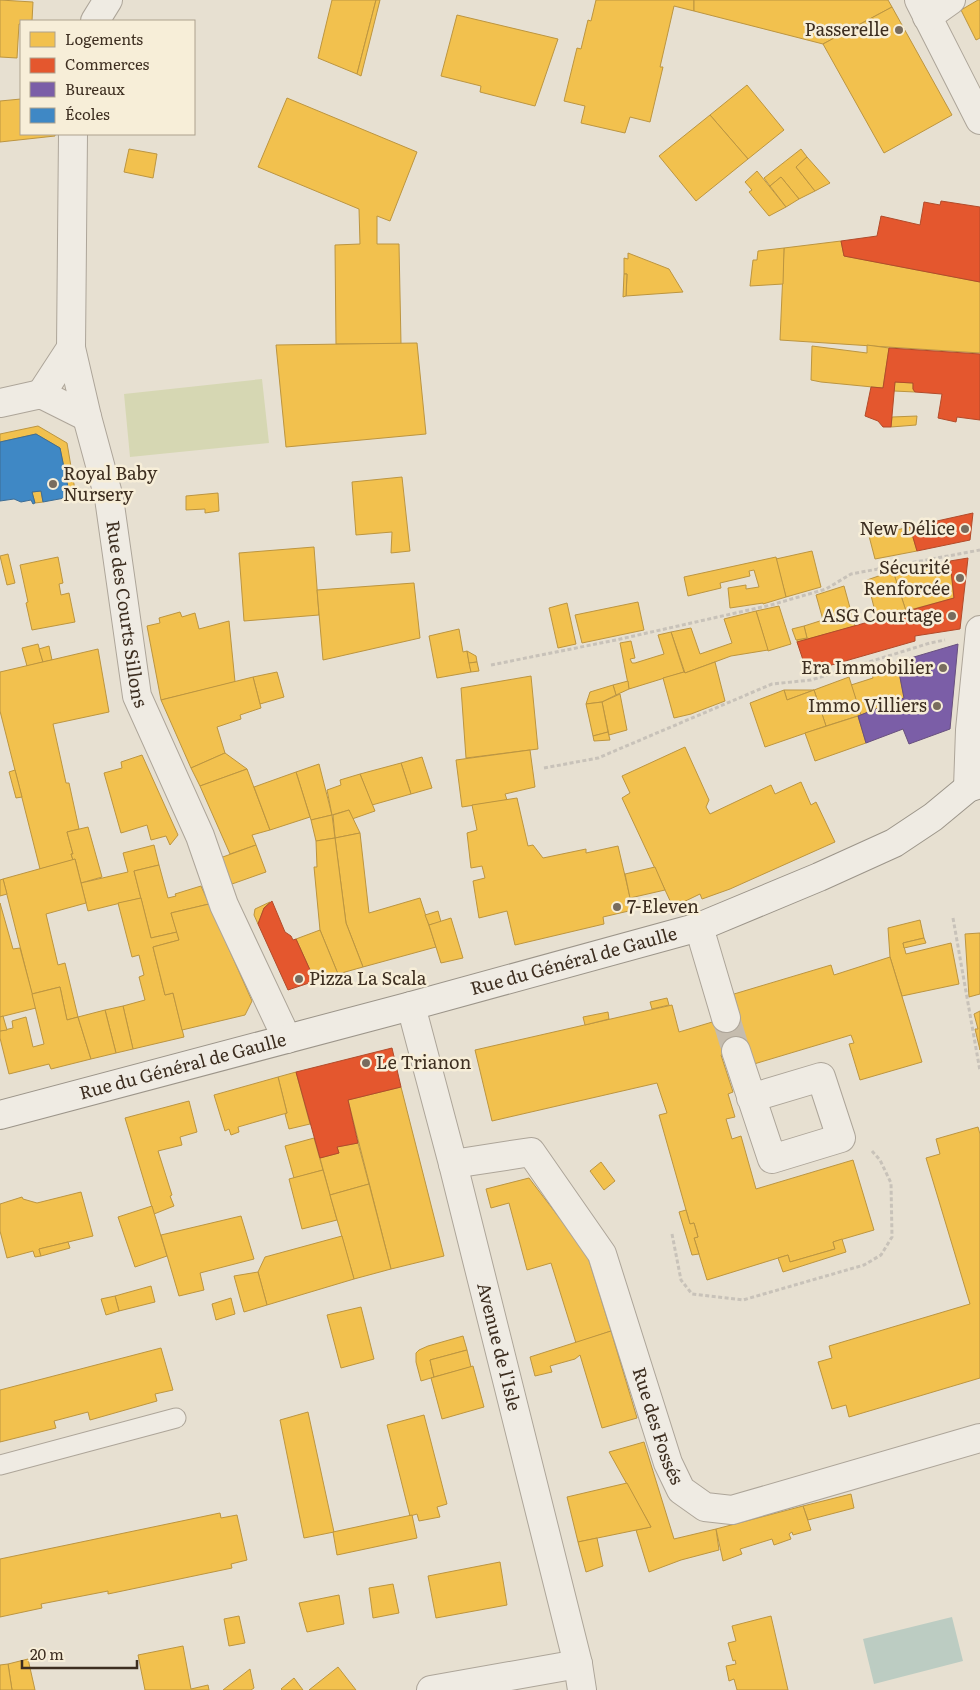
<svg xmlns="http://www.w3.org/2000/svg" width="980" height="1690" viewBox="0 0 980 1690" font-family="Literata,serif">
  <rect width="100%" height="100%" fill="#e7e0d1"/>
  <polygon fill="#d6d7b3" points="262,379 269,443 130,457 124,394"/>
  <polygon fill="#bcccc2" points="952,1617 963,1661 874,1684 863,1639"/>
  <g fill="#f2c14e" stroke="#bc9540">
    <polygon points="0,0 33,2 32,21 21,21 21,24 19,24 17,58 0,57"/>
    <polygon points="332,0 376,0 357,74 318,58"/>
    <polygon points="376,0 380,0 361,76 357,74"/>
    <polygon points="596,0 694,0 694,11 674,6 660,67 663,67 650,122 630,117 625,133 581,123 585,106 564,101 577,48 581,49 588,20 591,21"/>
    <polygon points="694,0 888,0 892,7 823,44 694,11"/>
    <polygon points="978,0 980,0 980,38 976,40 961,10"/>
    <polygon points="892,7 952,115 884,153 823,44"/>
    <polygon points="457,15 558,39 535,106 480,92 481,86 441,76"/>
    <polygon points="747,85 784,130 748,159 710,115"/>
    <polygon points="287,98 417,152 390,221 377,216 377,244 399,244 401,344 336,344 335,245 360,244 359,209 258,167"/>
    <polygon points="21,99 21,134 55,134 55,136 0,142 0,101"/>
    <polygon points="710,115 748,159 696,201 659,156"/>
    <polygon points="129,149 157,154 153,178 124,172"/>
    <polygon points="801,149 807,157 796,167 815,191 799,199 781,177 770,186 764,178"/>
    <polygon points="807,157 830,183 815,191 796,167"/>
    <polygon points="757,171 786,207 769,216 749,192 752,190 745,182"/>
    <polygon points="781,177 799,199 786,207 770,186"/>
    <polygon points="841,241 844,256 980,282 980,353 780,340 784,248"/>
    <polygon points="784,248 783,284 750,286 753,260 757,260 758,251"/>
    <polygon points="628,253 669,269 683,292 626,296 627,274 624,274 624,258 628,259"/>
    <polygon points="624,274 627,274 626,296 623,297"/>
    <polygon points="417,343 426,434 286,447 276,345"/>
    <polygon points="867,345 889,348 883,388 821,382 811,380 812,346 867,353"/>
    <polygon points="895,382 913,383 913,389 915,392 894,391"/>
    <polygon points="917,416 916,425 891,427 892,417"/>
    <polygon points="38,426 67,443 76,496 70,497 60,448 36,434 0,442 0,434"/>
    <polygon points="402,477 410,551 391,553 392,532 356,535 352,482"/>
    <polygon points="41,491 43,502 35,503 32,492"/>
    <polygon points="218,493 219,511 205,513 205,509 186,510 186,496"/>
    <polygon points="910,527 917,551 875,559 869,536"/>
    <polygon points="314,547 319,615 244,621 239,553"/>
    <polygon points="812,551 821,587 786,597 776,559"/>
    <polygon points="8,554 15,583 7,585 0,556"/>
    <polygon points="58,557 63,583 59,584 61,595 69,593 75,622 32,630 26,603 28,602 20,565"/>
    <polygon points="776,557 786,597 763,604 763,603 730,608 728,588 746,585 746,589 759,587 754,570 749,571 750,576 720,583 721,588 688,596 684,577"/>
    <polygon points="950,561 954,598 906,611 893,571"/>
    <polygon points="893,571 906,611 877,619 867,580"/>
    <polygon points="414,583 420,638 323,660 317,590"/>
    <polygon points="844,586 855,626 797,642 797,640 807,638 804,626 823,620 816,595"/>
    <polygon points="638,602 644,630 582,643 575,615"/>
    <polygon points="567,603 576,644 558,648 549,608"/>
    <polygon points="779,606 791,644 768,651 756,611"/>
    <polygon points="756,611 768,650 731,656 685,673 671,632 691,628 700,654 732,643 724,619"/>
    <polygon points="180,612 182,617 195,613 199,629 229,621 235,682 161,700 147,626 160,623 159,618"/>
    <polygon points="804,626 807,638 796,640 792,629"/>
    <polygon points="459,629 463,652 467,651 471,672 437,678 429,636"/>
    <polygon points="671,632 684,672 629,689 620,643 631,641 635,658 630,659 632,663 635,663 664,654 658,635"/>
    <polygon points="38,644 43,662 27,666 22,648"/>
    <polygon points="49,646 52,660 43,662 39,649"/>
    <polygon points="98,649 109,712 53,724 66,783 69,783 79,829 67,832 73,854 71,854 73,860 40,869 0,711 0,672"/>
    <polygon points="467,651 476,656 477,662 469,663"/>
    <polygon points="477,662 479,671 471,672 469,663"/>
    <polygon points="715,662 725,701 691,714 674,718 663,678 684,672 685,673"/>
    <polygon points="897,662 904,698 861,715 851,685 873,678 871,670"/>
    <polygon points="277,672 284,697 260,704 253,677"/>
    <polygon points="531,676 538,749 466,758 461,688"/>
    <polygon points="253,677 261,708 240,715 241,719 217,727 225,753 191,768 161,700"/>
    <polygon points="849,677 861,715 826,726 814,690"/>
    <polygon points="628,681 629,689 616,695 613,685"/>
    <polygon points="613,685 616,695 602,702 586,704 590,692"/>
    <polygon points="784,690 814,690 787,700"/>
    <polygon points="784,690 787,700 814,690 826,726 765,747 750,703"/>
    <polygon points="620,694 627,730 609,735 602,702"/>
    <polygon points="602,702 608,732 593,736 586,704"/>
    <polygon points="858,716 866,743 815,761 805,733"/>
    <polygon points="608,732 610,740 594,741 593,736"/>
    <polygon points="685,747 709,800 706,807 710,814 771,785 775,794 801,782 811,805 816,802 835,842 730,889 702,899 700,894 673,907 622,798 630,793 622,776"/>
    <polygon points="530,750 535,787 505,794 507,800 462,807 456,760"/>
    <polygon points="225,753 247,769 200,786 191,768"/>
    <polygon points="142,755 178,835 170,845 166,836 151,840 147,825 121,833 104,773 122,768 121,762"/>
    <polygon points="422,757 432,788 411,794 401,763"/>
    <polygon points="401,763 411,794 372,805 360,774"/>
    <polygon points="319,764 332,815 311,820 296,772"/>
    <polygon points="247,769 270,830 252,835 256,845 230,854 200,786"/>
    <polygon points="15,770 22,797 16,798 9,772"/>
    <polygon points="296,772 310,817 270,830 254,787"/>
    <polygon points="360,774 375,811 352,819 349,810 332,815 327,790 341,785 340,780"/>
    <polygon points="517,798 528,846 533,845 543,858 586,849 586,853 618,846 633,910 603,917 604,924 515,945 507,911 479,918 473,881 485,878 482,866 471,868 467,833 477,830 472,805"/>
    <polygon points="349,810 360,833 335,838 333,815"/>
    <polygon points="332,815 335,838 316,841 311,820"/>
    <polygon points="88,827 102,877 81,883 75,859 73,860 71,854 73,854 67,832"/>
    <polygon points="360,833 369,913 420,898 436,947 363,967 346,923 335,838"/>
    <polygon points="335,838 346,923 363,967 338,974 320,930 314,867 317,867 316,841"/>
    <polygon points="154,845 159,865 134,871 141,898 88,911 81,883 128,872 123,853"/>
    <polygon points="256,845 266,872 232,884 220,858"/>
    <polygon points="75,859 86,903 46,914 58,965 65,963 78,1017 67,1020 60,987 32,994 3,879"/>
    <polygon points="159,865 168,898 176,896 175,894 201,886 209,904 171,913 177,932 151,938 134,871"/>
    <polygon points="655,867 665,890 630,898 625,874"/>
    <polygon points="3,879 7,894 0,896 0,880"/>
    <polygon points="141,898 151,938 177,932 179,940 153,947 165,995 173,993 184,1037 133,1049 123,1006 145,1000 139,977 144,975 139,955 132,957 118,903"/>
    <polygon points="270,902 264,908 258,924 254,915 255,909"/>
    <polygon points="0,903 13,949 20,948 36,1008 0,1017"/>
    <polygon points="209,904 252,1001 245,1015 182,1030 173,993 165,995 153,947 179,940 171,913"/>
    <polygon points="438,911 441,922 429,925 425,915"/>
    <polygon points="451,918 463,958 441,963 429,925"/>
    <polygon points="920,920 924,938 903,943 906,954 951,943 959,984 902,996 890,957 888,928"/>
    <polygon points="320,930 338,974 315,981 296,939"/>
    <polygon points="980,933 980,994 969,997 965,934"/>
    <polygon points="924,938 926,943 904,948 903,943"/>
    <polygon points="890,957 922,1062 860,1080 849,1044 854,1043 851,1035 754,1064 749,1047 721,1055 733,1092 728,1094 735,1117 726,1119 732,1139 741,1136 756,1189 853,1160 874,1230 833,1242 835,1249 790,1262 788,1255 707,1280 694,1238 698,1237 694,1223 690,1224 659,1115 667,1113 657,1083 492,1121 475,1050 672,1005 679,1032 739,1014 734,994 831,965 834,975"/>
    <polygon points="60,987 67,1020 78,1017 91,1059 51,1069 49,1064 9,1074 0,1038 0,1031 13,1028 12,1021 26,1017 33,1047 44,1044 32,994"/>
    <polygon points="667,998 669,1005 652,1009 650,1002"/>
    <polygon points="123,1006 133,1049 116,1053 105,1010"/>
    <polygon points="105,1010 116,1053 91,1059 78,1017"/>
    <polygon points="980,1011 980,1050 975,1029 978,1029 974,1014"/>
    <polygon points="608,1012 609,1019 585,1025 583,1017"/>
    <polygon points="3,1016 7,1030 0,1031 0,1017"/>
    <polygon points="296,1072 310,1124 289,1129 285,1114 287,1113 278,1077"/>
    <polygon points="278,1077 287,1113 238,1127 239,1132 231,1135 229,1129 225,1131 214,1095"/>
    <polygon points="401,1087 444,1256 391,1269 348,1100"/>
    <polygon points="189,1101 197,1132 180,1137 182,1145 158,1151 172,1195 170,1196 174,1206 154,1214 125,1118"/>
    <polygon points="978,1127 980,1134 980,1378 849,1417 846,1405 832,1409 818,1362 832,1358 829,1346 970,1304 926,1158 940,1154 936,1139"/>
    <polygon points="314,1138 323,1170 294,1178 285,1146"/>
    <polygon points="358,1143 369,1184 330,1195 320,1158 339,1153 337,1147"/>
    <polygon points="601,1162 615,1181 604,1190 590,1171"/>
    <polygon points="323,1170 337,1220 302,1229 289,1179"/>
    <polygon points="529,1178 587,1254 611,1331 576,1343 551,1263 527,1270 509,1203 491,1208 486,1189"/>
    <polygon points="369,1184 391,1269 354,1279 330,1195"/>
    <polygon points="81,1192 93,1236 39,1249 41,1256 35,1257 33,1251 7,1258 0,1231 0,1204 22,1197 23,1199 37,1203"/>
    <polygon points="152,1206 167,1256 135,1267 118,1217"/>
    <polygon points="686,1210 690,1224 694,1223 698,1237 694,1238 699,1254 692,1255 679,1212"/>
    <polygon points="241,1216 254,1259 200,1273 204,1290 179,1296 161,1235"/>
    <polygon points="342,1236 354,1279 267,1305 258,1272 265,1257"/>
    <polygon points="842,1239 846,1252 783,1272 778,1258 788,1255 790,1262 835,1249 833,1242"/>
    <polygon points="68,1242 70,1248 41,1256 39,1249"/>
    <polygon points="258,1272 267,1305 244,1312 234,1276"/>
    <polygon points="151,1286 155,1302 119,1311 115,1296"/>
    <polygon points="115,1296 119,1311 106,1315 101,1299"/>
    <polygon points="231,1298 235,1314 216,1320 212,1304"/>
    <polygon points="361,1307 374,1359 341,1368 327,1315"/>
    <polygon points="611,1331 637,1418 602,1428 580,1355 575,1359 550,1366 552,1372 535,1376 530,1357"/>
    <polygon points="463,1336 467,1350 430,1360 434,1377 421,1381 416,1362 416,1353 419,1350 428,1346"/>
    <polygon points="161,1348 173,1390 155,1394 157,1401 90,1420 88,1412 54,1421 56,1428 0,1442 0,1390"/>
    <polygon points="467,1350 471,1367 434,1377 430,1360"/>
    <polygon points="473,1366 484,1407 442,1419 431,1378"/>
    <polygon points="308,1412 334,1532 304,1538 280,1420"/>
    <polygon points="424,1415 447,1504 437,1507 440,1517 419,1521 417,1514 410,1516 387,1425"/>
    <polygon points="644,1442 674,1539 716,1529 719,1550 681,1560 649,1572 636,1530 651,1527 609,1452"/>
    <polygon points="627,1483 651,1527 578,1542 567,1497"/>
    <polygon points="851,1494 854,1508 808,1520 803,1506"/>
    <polygon points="803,1506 811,1530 793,1535 792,1532 789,1534 791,1539 774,1545 772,1539 740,1549 742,1554 723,1561 716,1529"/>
    <polygon points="220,1513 221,1518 237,1515 247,1560 231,1564 232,1568 108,1594 108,1591 41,1604 42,1608 0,1617 0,1559"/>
    <polygon points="412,1515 417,1538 337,1555 333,1532"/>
    <polygon points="597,1538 603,1566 586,1572 578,1542"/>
    <polygon points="500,1562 507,1605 436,1618 428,1576"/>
    <polygon points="393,1584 399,1613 373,1618 369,1588"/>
    <polygon points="339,1595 344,1624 307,1632 299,1603"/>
    <polygon points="239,1616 245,1643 229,1646 224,1619"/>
    <polygon points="771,1616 788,1690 737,1690 734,1679 729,1681 726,1666 736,1664 735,1660 733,1661 728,1643 736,1641 732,1626"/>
    <polygon points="183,1646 191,1689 208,1685 209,1690 145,1690 138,1655"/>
    <polygon points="28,1659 35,1690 12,1690 8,1664"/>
    <polygon points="8,1664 12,1690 0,1690 0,1665"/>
    <polygon points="338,1667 356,1690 309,1690"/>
    <polygon points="250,1669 254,1688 251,1690 223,1690"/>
    <polygon points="294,1678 303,1690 282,1690 281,1689"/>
  </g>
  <g fill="#e4572e" stroke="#b24b2a">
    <polygon points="941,201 980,207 980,282 844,256 841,241 877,236 881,216 920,225 924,202 940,205"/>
    <polygon points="889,348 980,354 980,420 957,417 956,422 938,418 942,394 915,392 913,389 913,383 895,382 891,427 883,427 878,421 865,416 871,387 883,388"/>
    <polygon points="973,513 970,540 917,551 910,527"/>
    <polygon points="968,558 960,629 915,636 915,641 807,672 797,642 954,598 950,561"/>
    <polygon points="272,901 285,932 291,936 293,940 296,939 315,981 288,990 258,924 264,908"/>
    <polygon points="392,1048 401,1087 348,1100 358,1143 337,1147 339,1153 320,1158 296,1072"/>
  </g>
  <polygon fill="#7b5ea7" stroke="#68507e" points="958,644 950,729 909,744 903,729 866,743 858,716 904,698 897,662"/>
  <polygon fill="#3f88c5" stroke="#3e6d94" points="36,434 60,448 70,497 43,502 41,491 32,492 35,503 33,504 31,500 21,502 14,499 0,501 0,442"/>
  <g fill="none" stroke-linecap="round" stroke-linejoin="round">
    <polyline stroke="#c5bcae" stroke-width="28" stroke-dasharray="28 14" stroke-linecap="butt" points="726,1018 736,1051"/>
    <g stroke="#ada599" stroke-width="21">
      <polyline id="lane" points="0,1465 176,1418"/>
    </g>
    <g stroke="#ada599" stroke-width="30">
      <g id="street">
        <polyline points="919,0 980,120"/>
        <polyline points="927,17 951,0"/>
        <polyline points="95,21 108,0"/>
        <path id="s1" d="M73,134L71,348L87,417L109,498L137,696L200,836L224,905L287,1039"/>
        <polyline points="41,394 71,348"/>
        <polyline points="0,403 41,394 87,417"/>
        <polyline points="968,788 970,730 980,630"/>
        <polyline points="699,927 726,1018"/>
        <path id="s2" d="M411,1006L453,1164L578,1664L582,1690"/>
        <polyline points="736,1051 772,1159 841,1138 821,1077 751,1098"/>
        <path id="s3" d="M453,1164L531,1152L602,1254L668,1463L681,1490L705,1507L732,1510L980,1438"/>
        <polyline points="431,1690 578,1664"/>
      </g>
    </g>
    <g stroke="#9c958a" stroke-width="30">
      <g id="secondary">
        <path id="s4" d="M0,1115L411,1006L699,927L819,877L894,843L933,817L968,788L980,784"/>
      </g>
    </g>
    <g stroke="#c8c2b9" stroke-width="3" stroke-dasharray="4 2.5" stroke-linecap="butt">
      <polyline points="491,665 616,640 771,605 826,589 851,574 980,550"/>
      <polyline points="544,768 598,758 772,684 811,680 930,643 945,640"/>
      <polyline points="953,918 980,1071"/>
      <polyline points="672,1234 681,1280 692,1294 743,1300 864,1265 881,1255 892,1237 891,1183 880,1160 872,1151"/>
    </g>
    <use href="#lane" stroke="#efebe3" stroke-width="19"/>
    <use href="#street" stroke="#efebe3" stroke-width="28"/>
    <use href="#secondary" stroke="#efebe3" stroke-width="28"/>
  </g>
  <g fill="#786c5e" stroke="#f7eed8" stroke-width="2">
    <circle cx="899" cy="30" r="5"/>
    <circle cx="53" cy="484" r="5"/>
    <circle cx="965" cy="529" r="5"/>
    <circle cx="960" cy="578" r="5"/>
    <circle cx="952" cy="616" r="5"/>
    <circle cx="943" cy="668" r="5"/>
    <circle cx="937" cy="706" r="5"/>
    <circle cx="617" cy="907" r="5"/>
    <circle cx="299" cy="979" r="5"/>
    <circle cx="366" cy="1063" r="5"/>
  </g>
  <g text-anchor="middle" stroke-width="5" stroke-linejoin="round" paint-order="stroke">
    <g font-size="18" fill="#3d2e20" stroke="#f7eed8" text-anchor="end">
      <text x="889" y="36">Passerelle</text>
      <text x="63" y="480" text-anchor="start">Royal Baby<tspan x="63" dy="21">Nursery</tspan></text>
      <text x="955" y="535">New Délice</text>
      <text x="950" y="574">Sécurité<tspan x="950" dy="21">Renforcée</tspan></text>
      <text x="942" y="622">ASG Courtage</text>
      <text x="933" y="674">Era Immobilier</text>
      <text x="927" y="712">Immo Villiers</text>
      <text x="627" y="913" text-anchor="start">7-Eleven</text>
      <text x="309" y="985" text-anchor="start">Pizza La Scala</text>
      <text x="376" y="1069" text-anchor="start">Le Trianon</text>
    </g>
    <g font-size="18" fill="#3d2e20" stroke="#f7eed8">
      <text dy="6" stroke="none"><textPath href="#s1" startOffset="486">Rue des Courts Sillons</textPath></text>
      <text dy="6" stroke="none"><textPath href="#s4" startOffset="594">Rue du Général de Gaulle</textPath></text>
      <text dy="6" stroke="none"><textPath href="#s4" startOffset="189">Rue du Général de Gaulle</textPath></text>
      <text dy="6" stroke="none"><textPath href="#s2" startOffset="352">Avenue de l'Isle</textPath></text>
      <text dy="6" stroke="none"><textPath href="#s3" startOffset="384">Rue des Fossés</textPath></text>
    </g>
  </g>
  <rect x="20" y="20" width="175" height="115" fill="#f7eed8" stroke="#ada18e"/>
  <rect x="30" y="32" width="25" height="15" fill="#f2c14e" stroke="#ada18e"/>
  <text x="65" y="45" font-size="15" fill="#3d2e20">Logements</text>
  <rect x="30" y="58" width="25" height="15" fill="#e4572e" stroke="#ada18e"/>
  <text x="65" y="70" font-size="15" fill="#3d2e20">Commerces</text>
  <rect x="30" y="82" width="25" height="15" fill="#7b5ea7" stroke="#ada18e"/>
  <text x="65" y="95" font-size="15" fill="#3d2e20">Bureaux</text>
  <rect x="30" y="108" width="25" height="15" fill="#3f88c5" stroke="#ada18e"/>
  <text x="65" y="120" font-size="15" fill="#3d2e20">Écoles</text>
  <path d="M22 1660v8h115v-8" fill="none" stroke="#3d2e20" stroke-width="2.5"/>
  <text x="30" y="1660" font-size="15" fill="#3d2e20" stroke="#f7eed8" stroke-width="4" paint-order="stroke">20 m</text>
</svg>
